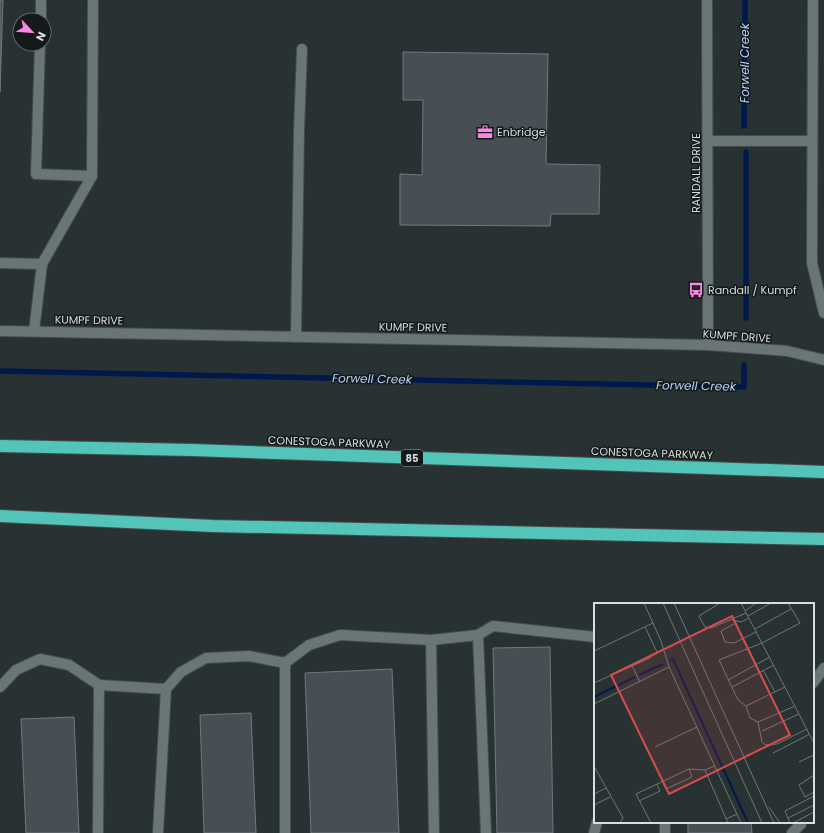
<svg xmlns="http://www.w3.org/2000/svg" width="824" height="833" viewBox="0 0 824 833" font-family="Poppins,sans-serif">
  <rect width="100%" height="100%" fill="#283233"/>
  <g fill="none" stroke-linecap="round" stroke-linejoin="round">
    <g stroke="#00194c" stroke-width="5.5">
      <polyline points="744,126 745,0"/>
      <polyline points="746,152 746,318"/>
      <polyline points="0,371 744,387 744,365"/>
    </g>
  </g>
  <g fill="#474f54" stroke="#70797f">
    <polygon points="0,0 3,0 0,92"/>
    <polygon points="403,52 548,54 546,164 600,165 599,214 551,214 550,226 400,225 400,174 422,175 423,100 403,100"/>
    <polygon points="550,647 553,833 497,833 493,648"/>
    <polygon points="392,669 399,833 311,833 305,673"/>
    <polygon points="251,713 256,833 204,833 200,715"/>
    <polygon points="74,717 79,833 26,833 21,719"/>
    <polygon points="688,822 751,822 752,833 688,833"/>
  </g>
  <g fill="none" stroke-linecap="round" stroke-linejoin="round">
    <g stroke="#444d4e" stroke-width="12">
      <g id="minor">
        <polyline points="707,0 708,345"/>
        <polyline points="813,0 812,263 824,313"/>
        <polyline points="41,20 41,0"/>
        <polyline points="40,44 36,174 92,176"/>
        <polyline points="708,141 812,141"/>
        <polyline points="0,263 42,264"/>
        <polyline points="0,331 708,345 787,351 824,360"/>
        <polyline points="34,331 42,264 92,176 93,0"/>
        <polyline points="296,337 299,131 302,49"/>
        <polyline points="478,635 486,833"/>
        <polyline points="431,640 434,833"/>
        <polyline points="813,683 824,668"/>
        <polyline points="0,687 16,670 40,659 69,665 99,685 166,689"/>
        <polyline points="665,822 665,833"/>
        <polyline points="98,833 99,685"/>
        <polyline points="158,833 166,689 181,672 206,658 249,656 285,663 309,645 340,635 431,640 478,635 493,626 595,637"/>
        <polyline points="285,833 285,663"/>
        <polyline points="594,833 597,822"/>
        <polyline points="792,833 801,824"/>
      </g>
    </g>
    <g stroke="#444d4e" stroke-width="14">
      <g id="highway">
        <polyline points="0,446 192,450 824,472"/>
        <polyline points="0,516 213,526 824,539"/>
      </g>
    </g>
    <use href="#minor" stroke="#6a7577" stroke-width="10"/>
    <use href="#highway" stroke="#53c5b8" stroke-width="12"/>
  </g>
  <defs>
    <g id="office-bare" transform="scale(1.2)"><path d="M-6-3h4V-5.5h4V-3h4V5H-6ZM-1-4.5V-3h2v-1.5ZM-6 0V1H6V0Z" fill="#fb87e5" stroke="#141919" stroke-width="2.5" paint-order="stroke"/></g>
    <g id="bus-bare" transform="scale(1.2)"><path d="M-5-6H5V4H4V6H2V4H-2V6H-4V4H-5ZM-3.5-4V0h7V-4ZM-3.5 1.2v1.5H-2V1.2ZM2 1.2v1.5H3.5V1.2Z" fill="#fb87e5" stroke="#141919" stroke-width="2.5" paint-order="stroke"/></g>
  </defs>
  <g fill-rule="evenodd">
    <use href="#office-bare" x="485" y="132"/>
    <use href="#bus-bare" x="696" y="290"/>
  </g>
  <g text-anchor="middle" stroke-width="3" stroke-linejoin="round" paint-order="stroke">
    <rect fill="#141919" stroke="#9ea4a4" stroke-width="1" x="401" y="450" width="22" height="16" rx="3"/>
    <g font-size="10" font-weight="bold" fill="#d9dfe0">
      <text x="412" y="462">85</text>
    </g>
    <g font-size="11" fill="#d9dfe0" stroke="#141919" text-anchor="start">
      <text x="497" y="136">Enbridge</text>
      <text x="708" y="294">Randall / Kumpf</text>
    </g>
    <g font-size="11" fill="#d9dfe0" stroke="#141919">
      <text transform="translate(696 173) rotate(-90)" y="4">RANDALL DRIVE</text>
      <text transform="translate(89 320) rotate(1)" y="4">KUMPF DRIVE</text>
      <text transform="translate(413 327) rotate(1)" y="4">KUMPF DRIVE</text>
      <text transform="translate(737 336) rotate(4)" y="4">KUMPF DRIVE</text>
      <text transform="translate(329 442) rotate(2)" y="4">CONESTOGA PARKWAY</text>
      <text transform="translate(652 453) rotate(2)" y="4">CONESTOGA PARKWAY</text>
    </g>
    <g font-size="12" font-style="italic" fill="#b8d1fa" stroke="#141919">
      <text transform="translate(745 63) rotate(-90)" y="4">Forwell Creek</text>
      <text transform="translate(372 379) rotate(1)" y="4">Forwell Creek</text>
      <text transform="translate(696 386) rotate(1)" y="4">Forwell Creek</text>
    </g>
  </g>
  <g transform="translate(594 603)">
    <rect width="220" height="220" fill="#283233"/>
    <path fill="none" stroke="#00194c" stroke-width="2" d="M76,57L79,56L154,220M45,72L69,61M0,94L41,74"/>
    <path fill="none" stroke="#6f7778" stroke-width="1" d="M50,0L67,38L75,64L147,220M69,0L168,220M80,0L180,220M126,0L105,13L111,24L117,25L152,10M147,0L220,140M194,0L206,20L168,40L125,57L144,97L152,103L156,115L164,119L168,139L172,142L183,141L213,126M151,8L162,0M154,13L177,0M138,17L147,19L155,15M140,21L127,28L131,39L140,40L162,29M161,26L197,6M0,48L59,20M38,63L46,79M169,67L181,89M134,77L176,54M0,80L56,55L63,49L51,24M138,84L180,62M0,101L75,64M152,103L191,84M164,119L201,103M168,128L205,111M61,144L103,124M179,150L216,131M205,159L220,152M0,163L29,215L26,220M111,167L134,220M220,172L205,182L211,194L220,189M68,178L72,186L98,174L95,166M0,191L12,185M45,198L66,188L63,181M0,202L16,194M175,204L186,220M194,215L220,202M132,216L143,211M57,220L42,191L95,166L111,167L121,163M196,220L191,208L220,193M199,220L220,209"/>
    <path fill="#d74d4d" fill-opacity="0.15" stroke="#d74d4d" stroke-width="2" d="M138,13L196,132L75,191L17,72Z"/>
    <rect width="220" height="220" fill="none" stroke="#d9dfe0" stroke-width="2"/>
  </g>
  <g transform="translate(32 32) rotate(116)"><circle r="19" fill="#141919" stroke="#636869"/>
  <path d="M0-3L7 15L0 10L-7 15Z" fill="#fb87e5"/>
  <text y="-6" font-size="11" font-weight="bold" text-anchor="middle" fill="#d9dfe0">N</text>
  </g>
</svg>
